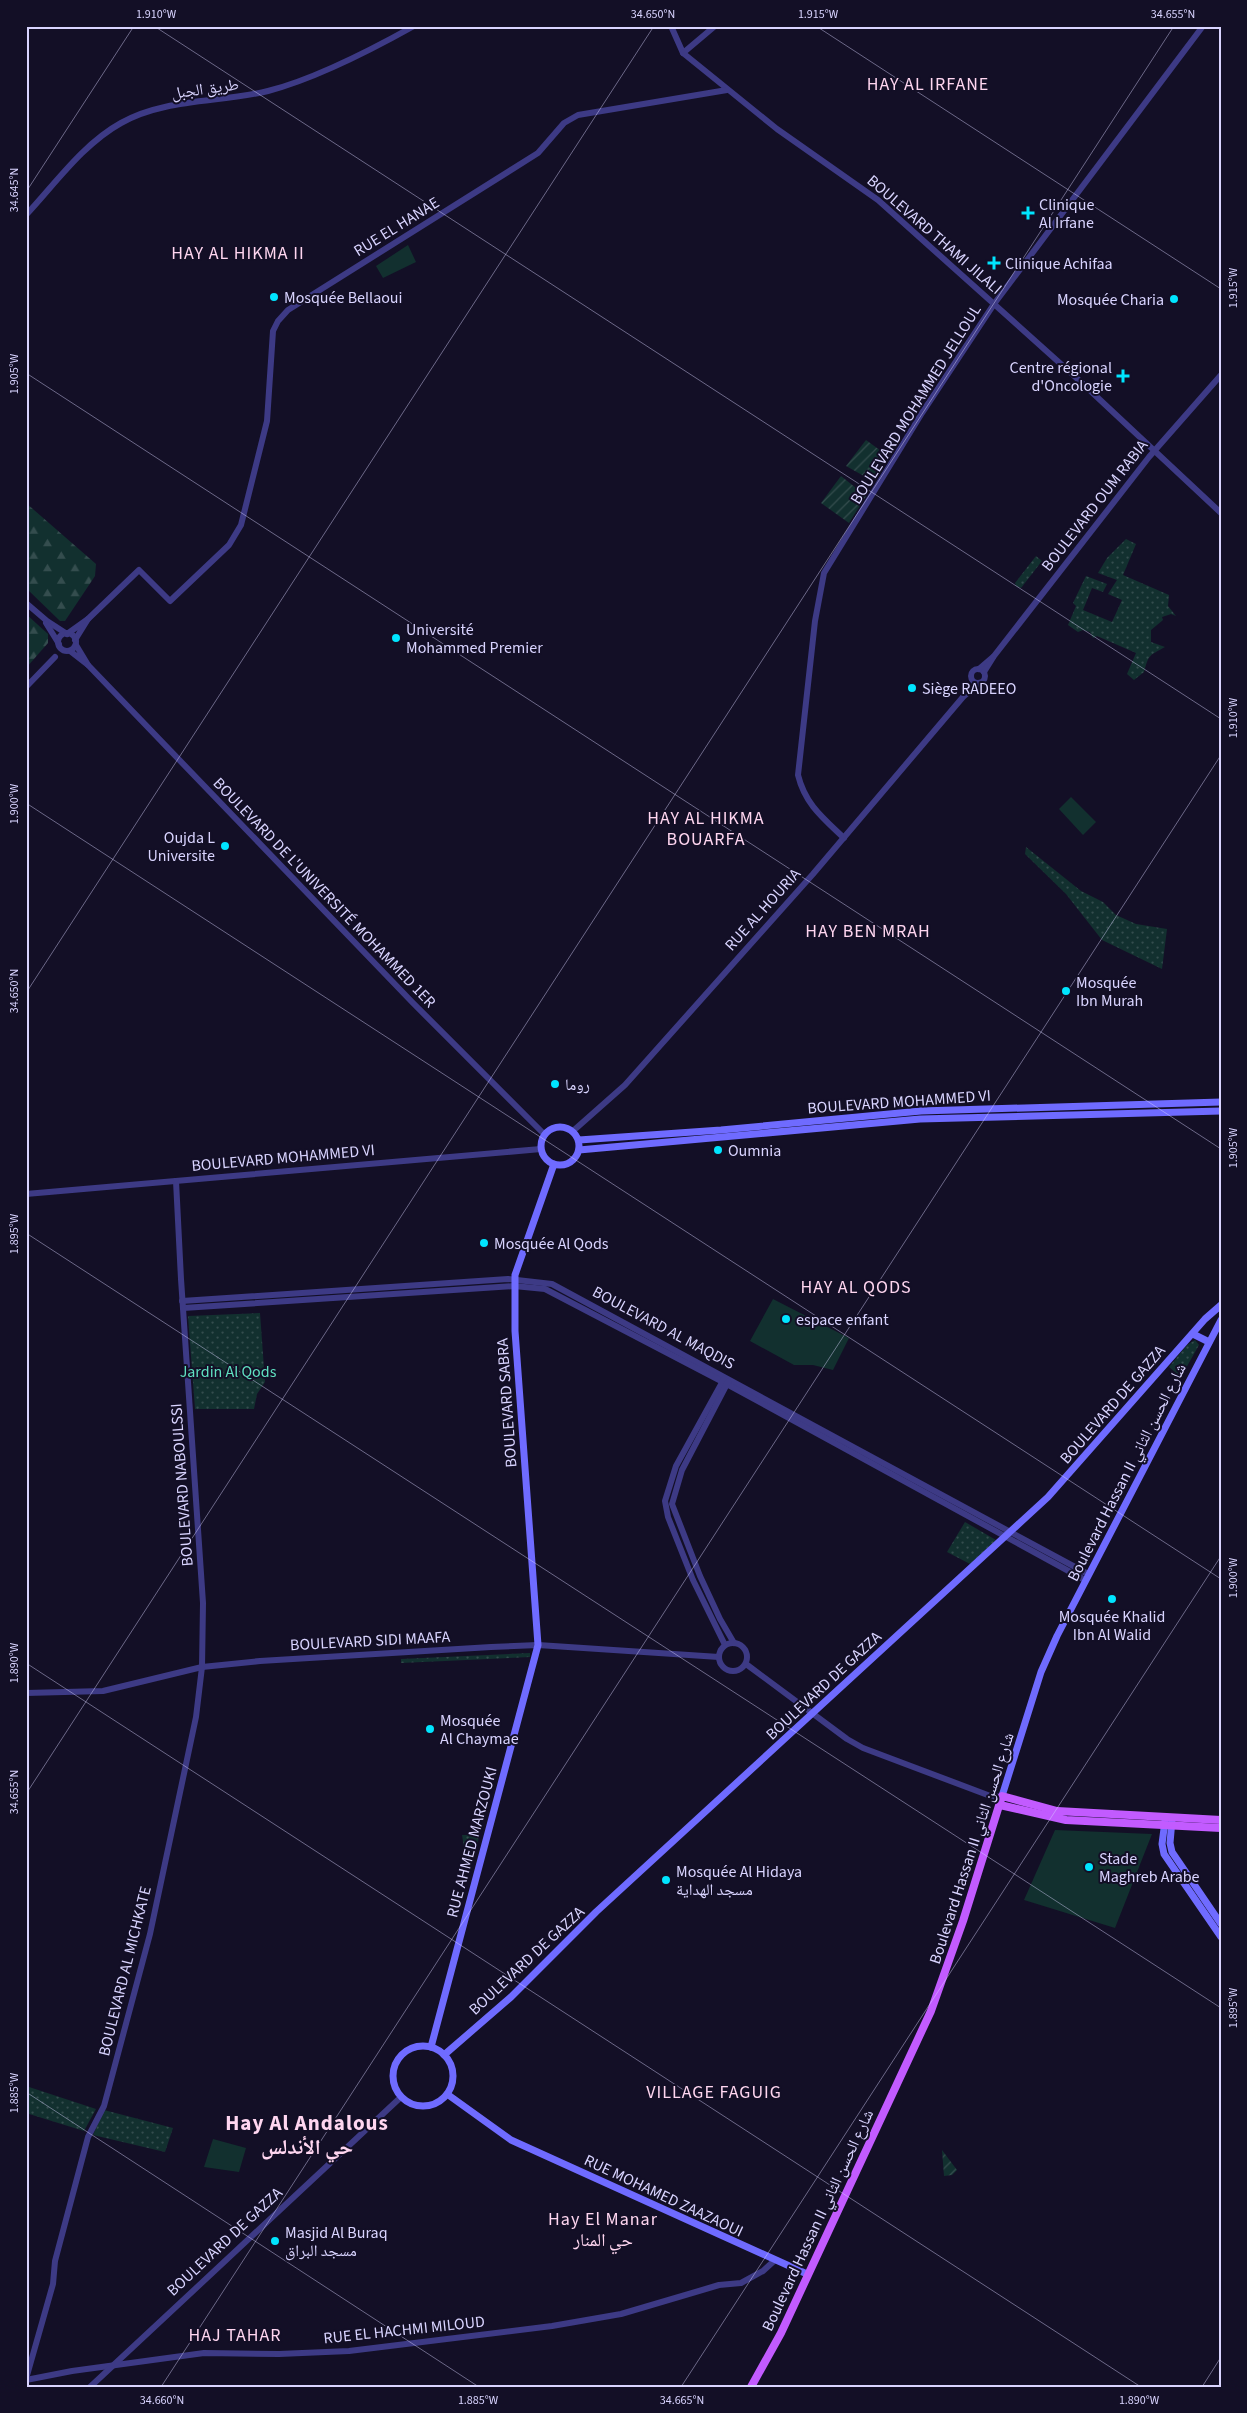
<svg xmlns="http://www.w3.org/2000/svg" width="1247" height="2413" viewBox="0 0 1247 2413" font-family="'Source Sans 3','Noto Naskh Arabic',sans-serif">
  <defs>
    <pattern id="grass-dots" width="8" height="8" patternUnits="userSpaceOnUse" patternTransform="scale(1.25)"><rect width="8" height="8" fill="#12302f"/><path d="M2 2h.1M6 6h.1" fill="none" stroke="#344d4e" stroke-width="1.8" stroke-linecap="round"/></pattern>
    <pattern id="forest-firs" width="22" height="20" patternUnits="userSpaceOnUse" patternTransform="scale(1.25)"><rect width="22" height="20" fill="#12302f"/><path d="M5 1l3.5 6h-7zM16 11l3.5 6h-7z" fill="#344d4e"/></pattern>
    <pattern id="garden-furrows" width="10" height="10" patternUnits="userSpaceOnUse" patternTransform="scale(1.25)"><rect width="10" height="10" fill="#12302f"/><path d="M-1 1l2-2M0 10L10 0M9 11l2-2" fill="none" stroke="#344d4e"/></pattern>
  </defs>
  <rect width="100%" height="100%" fill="#130f26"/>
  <g fill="url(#grass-dots)">
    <path d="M1126,539L1136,544L1123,575L1169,595L1168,606L1176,616L1171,614L1162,617L1163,620L1151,630V642L1165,647C1149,656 1149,654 1144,672L1134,680L1127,674L1136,653L1097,636L1093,638L1090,632L1083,630L1078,632L1068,625L1076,606L1073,603L1086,576L1107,584L1103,592L1092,588L1083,610L1112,622L1122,600L1108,594L1117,580L1098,573L1107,558Z"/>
    <polygon points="1036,556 1042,561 1021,588 1016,586 1015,583"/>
    <polygon points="1026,847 1081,891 1103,902 1116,915 1136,924 1167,929 1162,969 1102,940 1066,894 1025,854"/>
    <polygon points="260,1313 265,1382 257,1394 254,1409 195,1409 188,1316"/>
    <polygon points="1195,1340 1199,1345 1181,1377 1169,1367 1187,1345"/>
    <polygon points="965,1522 996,1540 970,1564 947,1552"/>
    <polygon points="530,1653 530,1657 401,1663 401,1659"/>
    <polygon points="462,1835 480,1835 468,1872"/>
    <polygon points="26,2086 96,2109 84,2131 26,2113"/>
    <polygon points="104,2110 173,2128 165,2152 93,2135"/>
  </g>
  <g fill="url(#forest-firs)">
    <polygon points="26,503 96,564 95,576 65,621 60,621 26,588"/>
    <polygon points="26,614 48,634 48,643 26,668"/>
  </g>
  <g fill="url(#garden-furrows)">
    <polygon points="866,440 888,456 871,480 846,466"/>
    <polygon points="841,476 866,496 849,523 821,503"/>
    <polygon points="942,2150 957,2170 952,2175 944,2176"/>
  </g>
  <g fill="#12302f">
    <polygon points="408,245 416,262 383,278 376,266"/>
    <polygon points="1071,797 1096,822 1083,835 1059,809"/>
    <polygon points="773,1299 849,1338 833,1370 813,1365 794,1365 750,1341"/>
    <polygon points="1055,1830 1152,1834 1115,1928 1024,1900"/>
    <polygon points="213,2139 246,2148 239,2172 204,2167"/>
  </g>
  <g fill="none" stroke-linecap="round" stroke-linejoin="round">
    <g stroke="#3d3a85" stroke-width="6">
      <polyline points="671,26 683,53 777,129 878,200 1082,383 1221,513"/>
      <polyline points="683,53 715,26"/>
      <path d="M26,215C55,184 83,144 121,123C165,98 220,103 268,91C315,79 371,50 414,26"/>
      <polyline points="26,603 47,621 67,634"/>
      <polyline points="88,619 139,570 170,601 229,545 241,525 267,421 273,331 278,321 288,310 538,153 564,123 578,115 727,90"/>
      <polyline points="46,623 59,644"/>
      <circle cx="67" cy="642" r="9"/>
      <polyline points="67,634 88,619 75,640"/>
      <polyline points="70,651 88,665 76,645"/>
      <polyline points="88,665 413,1003 545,1135"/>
      <circle cx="978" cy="676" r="7"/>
      <polyline points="979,669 993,657"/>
      <polyline points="984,672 994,656 1149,457 1221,375"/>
      <polyline points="26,687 55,657"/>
      <path d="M844,838C823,818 805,804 798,775L815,621L824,573L922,413L994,304L1203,26"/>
      <polyline points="573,1131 625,1085 813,874 963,697 979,683"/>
      <polyline points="26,1194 541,1149"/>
      <polyline points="182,1301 508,1279 552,1284 1088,1574"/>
      <polyline points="183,1308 514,1286 545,1289 723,1382 1085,1580"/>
      <polyline points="724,1379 676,1466 665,1501 668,1517 693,1580 725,1645"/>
      <polyline points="728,1382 682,1470 672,1504 700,1576 720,1619 734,1643"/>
      <circle cx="733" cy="1657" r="14"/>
      <polyline points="746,1664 847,1739 863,1748 993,1797 1002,1796"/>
      <polyline points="26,1693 103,1691 202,1667 260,1661 491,1647 538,1645 719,1657"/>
      <polyline points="26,2379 53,2284 55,2261 88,2137 104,2106 150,1934 196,1717 202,1667 203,1603 181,1279 176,1181"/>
      <polyline points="26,2380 72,2371 204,2353 279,2354 349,2351 552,2326 621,2314 719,2285 741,2283 763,2271 774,2261"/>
      <polyline points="90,2387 401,2097"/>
    </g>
    <g stroke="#6f6bff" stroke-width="7">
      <circle cx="560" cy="1146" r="19"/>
      <polyline points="579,1140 721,1130 921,1111 1221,1102"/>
      <polyline points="579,1150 920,1119 1221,1111"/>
      <polyline points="1193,1334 1209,1342"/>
      <polyline points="1002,1796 1041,1672 1057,1636 1221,1320"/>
      <polyline points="1172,1820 1170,1843 1172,1852 1221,1924"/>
      <polyline points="1165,1821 1162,1844 1164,1854 1221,1937"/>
      <circle cx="423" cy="2076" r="30"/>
      <polyline points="431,2047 538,1645 515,1331 515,1275 554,1164"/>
      <polyline points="444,2055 511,1997 596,1912 1048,1497 1205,1319 1221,1305"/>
      <polyline points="447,2094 511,2140 807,2274"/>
    </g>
    <g stroke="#c25bff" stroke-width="8">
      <polyline points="1000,1805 1066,1820 1221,1828"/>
      <polyline points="751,2387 781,2333 931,2011 963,1921 1002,1796 1057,1811 1221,1820"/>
    </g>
  </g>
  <path fill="none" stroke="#d9d4ff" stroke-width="1" stroke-opacity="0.45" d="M154,26L1221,719M816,26L1221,289M26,192L134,26M26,373L1221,1149M26,803L1221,1579M26,993L654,26M26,1233L1221,2008M26,1663L1141,2387M26,1794L1174,26M26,2092L479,2387M161,2387L1221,755M681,2387L1221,1556M1202,2387L1221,2357"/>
  <g fill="#00e5ff" stroke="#130f26" stroke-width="2">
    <path d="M1025.5 205.5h5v5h5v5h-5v5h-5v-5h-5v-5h5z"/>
    <path d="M991.5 255.5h5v5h5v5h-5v5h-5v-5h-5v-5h5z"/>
    <circle cx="274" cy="297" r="5"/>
    <circle cx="1174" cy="299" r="5"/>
    <path d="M1120.5 368.5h5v5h5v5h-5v5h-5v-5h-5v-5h5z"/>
    <circle cx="396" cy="638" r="5"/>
    <circle cx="912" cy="688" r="5"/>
    <circle cx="225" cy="846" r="5"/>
    <circle cx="1066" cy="991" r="5"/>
    <circle cx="555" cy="1084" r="5"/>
    <circle cx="718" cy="1150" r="5"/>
    <circle cx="484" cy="1243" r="5"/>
    <circle cx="786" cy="1319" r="5"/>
    <circle cx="1112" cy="1599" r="5"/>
    <circle cx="430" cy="1729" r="5"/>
    <circle cx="1089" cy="1867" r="5"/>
    <circle cx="666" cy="1880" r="5"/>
    <circle cx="275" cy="2241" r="5"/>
  </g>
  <g text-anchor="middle" stroke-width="4" stroke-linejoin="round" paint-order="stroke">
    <g font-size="16" fill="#d9d4ff" stroke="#130f26">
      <text transform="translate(205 88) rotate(-8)" y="6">طريق الجبل</text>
      <text transform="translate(396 226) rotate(-32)" y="6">RUE EL HANAE</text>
      <text transform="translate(935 234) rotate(41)" y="6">BOULEVARD THAMI JILALI</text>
      <text transform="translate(915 404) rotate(-58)" y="6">BOULEVARD MOHAMMED JELLOUL</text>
      <text transform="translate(1094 505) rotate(-52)" y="6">BOULEVARD OUM RABIA</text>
      <text transform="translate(325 892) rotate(46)" y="6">BOULEVARD DE L'UNIVERSITÉ MOHAMMED 1ER</text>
      <text transform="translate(762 909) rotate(-48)" y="6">RUE AL HOURIA</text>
      <text transform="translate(899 1101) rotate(-4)" y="6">BOULEVARD MOHAMMED VI</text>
      <text transform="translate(283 1157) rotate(-5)" y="6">BOULEVARD MOHAMMED VI</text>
      <text transform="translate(664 1327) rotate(28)" y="6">BOULEVARD AL MAQDIS</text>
      <text transform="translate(506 1403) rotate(-94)" y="6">BOULEVARD SABRA</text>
      <text transform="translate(1112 1404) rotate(-49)" y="6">BOULEVARD DE GAZZA</text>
      <text transform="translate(1126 1472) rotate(-63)" y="6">Boulevard Hassan II شارع الحسن الثاني</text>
      <text transform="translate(181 1485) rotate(-94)" y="6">BOULEVARD NABOULSSI</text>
      <text transform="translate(370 1640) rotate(-3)" y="6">BOULEVARD SIDI MAAFA</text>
      <text transform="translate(823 1685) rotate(-43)" y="6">BOULEVARD DE GAZZA</text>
      <text transform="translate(471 1842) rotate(-75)" y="6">RUE AHMED MARZOUKI</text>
      <text transform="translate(971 1848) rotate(-72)" y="6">Boulevard Hassan II شارع الحسن الثاني</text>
      <text transform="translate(526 1960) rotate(-43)" y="6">BOULEVARD DE GAZZA</text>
      <text transform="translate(124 1971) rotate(-76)" y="6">BOULEVARD AL MICHKATE</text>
      <text transform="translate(664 2195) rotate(25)" y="6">RUE MOHAMED ZAAZAOUI</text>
      <text transform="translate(817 2220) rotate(-65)" y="6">Boulevard Hassan II شارع الحسن الثاني</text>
      <text transform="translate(224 2241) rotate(-43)" y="6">BOULEVARD DE GAZZA</text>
      <text transform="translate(404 2329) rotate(-6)" y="6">RUE EL HACHMI MILOUD</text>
    </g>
    <g font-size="16" fill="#d9d4ff" stroke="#130f26" text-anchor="start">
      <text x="1039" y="210">Clinique<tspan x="1039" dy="18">Al Irfane</tspan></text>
      <text x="1005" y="269">Clinique Achifaa</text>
      <text x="284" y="303">Mosquée Bellaoui</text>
      <text x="1164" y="305" text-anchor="end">Mosquée Charia</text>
      <text x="1112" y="373" text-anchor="end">Centre régional<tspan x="1112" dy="18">d'Oncologie</tspan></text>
      <text x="406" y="635">Université<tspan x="406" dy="18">Mohammed Premier</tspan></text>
      <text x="922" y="694">Siège RADEEO</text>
      <text x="215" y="843" text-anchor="end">Oujda L<tspan x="215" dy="18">Universite</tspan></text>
      <text x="1076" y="988">Mosquée<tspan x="1076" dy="18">Ibn Murah</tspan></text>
      <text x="565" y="1090">روما</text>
      <text x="728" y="1156">Oumnia</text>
      <text x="494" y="1249">Mosquée Al Qods</text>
      <text x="796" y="1325">espace enfant</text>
      <text x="1112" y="1622" text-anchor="middle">Mosquée Khalid<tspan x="1112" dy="18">Ibn Al Walid</tspan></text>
      <text x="440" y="1726">Mosquée<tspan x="440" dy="18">Al Chaymae</tspan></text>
      <text x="1099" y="1864">Stade<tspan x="1099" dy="18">Maghreb Arabe</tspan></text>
      <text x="676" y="1877">Mosquée Al Hidaya<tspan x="676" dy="18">مسجد الهداية</tspan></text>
      <text x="285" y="2238">Masjid Al Buraq<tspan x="285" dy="18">مسجد البراق</tspan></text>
    </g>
    <g font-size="16" fill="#5fe0c0" stroke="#130f26">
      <text x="228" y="1377">Jardin Al Qods</text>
    </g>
    <g font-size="18" letter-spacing="1" fill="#ffd6f0" stroke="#130f26">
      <text x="928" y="90">HAY AL IRFANE</text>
      <text x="238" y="259">HAY AL HIKMA II</text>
      <text x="706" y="824">HAY AL HIKMA<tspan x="706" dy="21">BOUARFA</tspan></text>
      <text x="868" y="937">HAY BEN MRAH</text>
      <text x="856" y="1293">HAY AL QODS</text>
      <text x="714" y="2098">VILLAGE FAGUIG</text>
      <text x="603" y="2225">Hay El Manar<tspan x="603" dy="21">حي المنار</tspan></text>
      <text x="235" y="2341">HAJ TAHAR</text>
    </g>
    <g font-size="21" font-weight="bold" letter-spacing="1" fill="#ffd6f0" stroke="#130f26">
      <text x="307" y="2130">Hay Al Andalous<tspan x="307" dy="24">حي الأندلس</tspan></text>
    </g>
  </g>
  <rect width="1247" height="2413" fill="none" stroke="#130f26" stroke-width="55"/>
  <rect x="28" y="28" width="1192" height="2358" fill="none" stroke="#d9d4ff" stroke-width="2"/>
  <g font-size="12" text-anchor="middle" fill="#d9d4ff">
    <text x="156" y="18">1.910°W</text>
    <text x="653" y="18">34.650°N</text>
    <text x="818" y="18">1.915°W</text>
    <text x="1173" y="18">34.655°N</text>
    <text transform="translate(14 190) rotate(-90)" y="4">34.645°N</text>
    <text transform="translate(1233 288) rotate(-90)" y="4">1.915°W</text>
    <text transform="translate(14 374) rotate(-90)" y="4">1.905°W</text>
    <text transform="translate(1233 718) rotate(-90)" y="4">1.910°W</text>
    <text transform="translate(14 804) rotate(-90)" y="4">1.900°W</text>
    <text transform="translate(14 991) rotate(-90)" y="4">34.650°N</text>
    <text transform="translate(1233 1148) rotate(-90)" y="4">1.905°W</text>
    <text transform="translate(14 1234) rotate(-90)" y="4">1.895°W</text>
    <text transform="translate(1233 1578) rotate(-90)" y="4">1.900°W</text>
    <text transform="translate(14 1663) rotate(-90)" y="4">1.890°W</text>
    <text transform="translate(14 1792) rotate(-90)" y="4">34.655°N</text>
    <text transform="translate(1233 2008) rotate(-90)" y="4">1.895°W</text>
    <text transform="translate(14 2093) rotate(-90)" y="4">1.885°W</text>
    <text x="162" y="2404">34.660°N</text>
    <text x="478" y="2404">1.885°W</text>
    <text x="682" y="2404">34.665°N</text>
    <text x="1139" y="2404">1.890°W</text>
  </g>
</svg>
